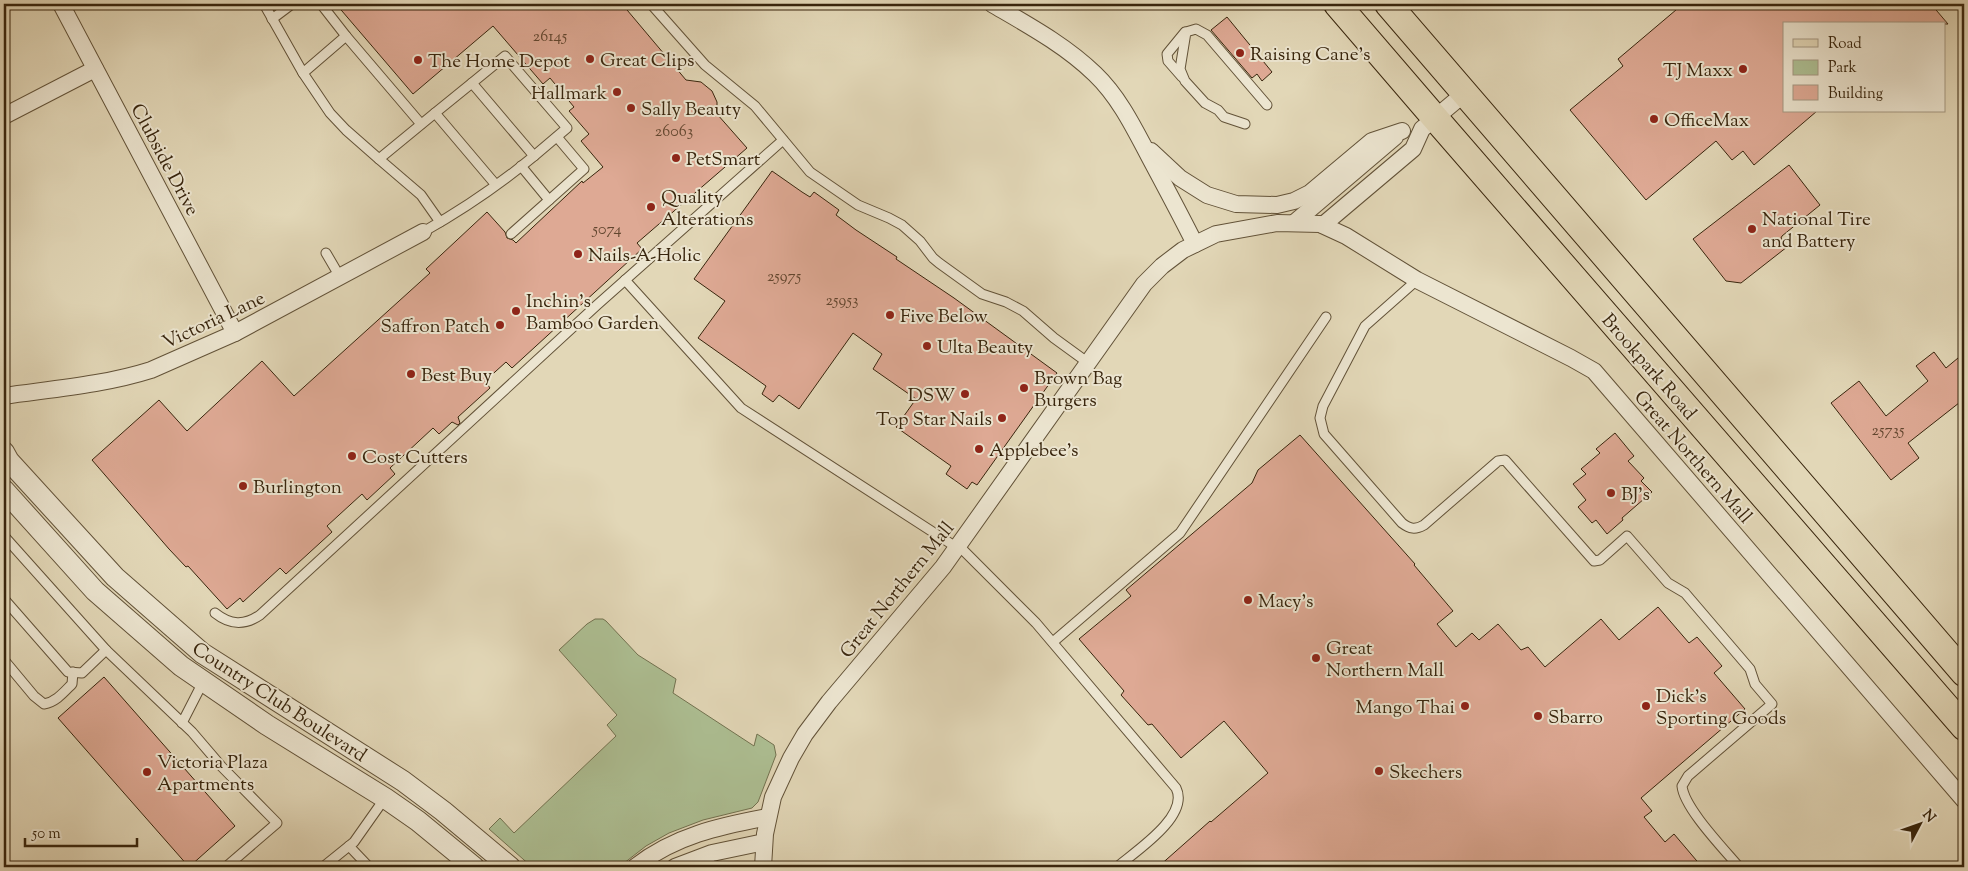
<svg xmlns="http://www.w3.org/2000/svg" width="1968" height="871" viewBox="0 0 1968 871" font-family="'Sorts Mill Goudy',serif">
  <rect width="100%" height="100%" fill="#e2d7b7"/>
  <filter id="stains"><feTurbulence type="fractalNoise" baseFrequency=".004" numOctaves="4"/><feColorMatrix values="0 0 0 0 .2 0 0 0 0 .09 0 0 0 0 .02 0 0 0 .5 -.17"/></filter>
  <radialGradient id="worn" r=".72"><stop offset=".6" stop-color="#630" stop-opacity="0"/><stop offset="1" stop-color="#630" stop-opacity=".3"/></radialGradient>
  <polygon fill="#adbf93" stroke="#727250" points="595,619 603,619 606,621 638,655 676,679 673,693 754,746 757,734 774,745 776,755 758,802 752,808 703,820 669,833 646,846 619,867 532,867 489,829 500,818 514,833 616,736 607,725 617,715 559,650 587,624"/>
  <g fill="#dea994" stroke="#38250d">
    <polygon points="336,4 622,4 686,80 701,82 712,91 717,102 717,114 747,148 637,243 642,249 512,368 506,362 485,381 490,388 458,417 460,423 458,425 452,422 439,434 433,428 390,468 395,474 367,500 362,494 327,526 332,532 286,574 280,568 243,602 240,598 227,609 188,566 186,567 169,549 92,460 159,400 187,431 262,361 294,396 430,273 426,269 487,212 505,232 507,238 513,240 516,243 582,181 583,183 603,167 581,141 589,134 569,111 574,107 550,78 543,84 493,26 413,94"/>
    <polygon points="1683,4 1931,4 1948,24 1784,24 1784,111 1817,111 1754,165 1743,151 1732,160 1716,141 1646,200 1570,110 1623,66 1618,59"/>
    <polygon points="1227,17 1272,72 1262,81 1257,74 1252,78 1211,30"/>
    <polygon points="1789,165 1820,205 1782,236 1781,238 1787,247 1741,283 1726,281 1693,239"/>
    <polygon points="772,171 802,192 810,197 814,192 839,210 836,215 856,230 897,257 896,259 954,298 1057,373 977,485 972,482 967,489 946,474 951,466 896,427 916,399 873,369 882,354 853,333 799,409 779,395 773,402 762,394 766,386 698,338 725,301 694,279"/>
    <polygon points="1934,352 1946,368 1964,353 1964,399 1908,443 1919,458 1891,480 1831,403 1859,381 1886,416 1928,381 1916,366"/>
    <polygon points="1615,433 1634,456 1628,461 1644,478 1641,481 1652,492 1622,518 1623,520 1607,534 1596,520 1592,523 1578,507 1586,500 1573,484 1586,474 1581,469 1600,453 1596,449"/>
    <polygon points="1300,435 1415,564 1414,565 1453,611 1437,624 1456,647 1472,633 1479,640 1498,624 1521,650 1528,647 1545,667 1601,619 1619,640 1658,607 1689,643 1697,637 1722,666 1714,673 1745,709 1641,798 1652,811 1644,817 1665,842 1674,834 1702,867 1158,867 1210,821 1211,822 1268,773 1224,721 1181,758 1152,724 1148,725 1121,695 1124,691 1079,639 1131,596 1126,590 1252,483 1258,470"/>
    <polygon points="104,677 235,826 189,867 58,718"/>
  </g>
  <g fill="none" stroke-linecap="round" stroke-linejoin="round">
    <g stroke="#625238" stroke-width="11">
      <g id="service">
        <polyline points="264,4 303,73"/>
        <polyline points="321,4 346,36"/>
        <polyline points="651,4 705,65 755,106 810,172 858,205 889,218 902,225 920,241 933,258 939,263 982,294 1006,302 1023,311 1054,338 1087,362"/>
        <polyline points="272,19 292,4"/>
        <polyline points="1182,77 1168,61 1167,54 1185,32"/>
        <polyline points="472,83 505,56 567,128 534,156"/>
        <polyline points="435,113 379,159 421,195 440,222"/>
        <polyline points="1245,124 1224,117 1218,110 1205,103 1185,81 1180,69 1186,32 1196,29 1207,35 1267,105"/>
        <polyline points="379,159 346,130 330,113 303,73 346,36 421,124"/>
        <polyline points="521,166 549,200"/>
        <path d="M423,232C462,210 499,185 534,156L472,83L435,113L496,185"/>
        <polyline points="511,234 584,169 557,137"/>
        <polyline points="326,253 340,277"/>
        <polyline points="625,280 741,408 956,547"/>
        <path d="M1417,280L1365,326L1323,406L1320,418L1324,434L1402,523C1410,529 1415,530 1424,525L1498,461L1505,460L1594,561L1600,560L1627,536L1668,583L1685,593L1750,669L1755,684L1772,704L1688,776L1682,786C1684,808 1724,849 1739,867"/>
        <polyline points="4,536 106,650"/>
        <path d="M958,545L1036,623L1176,788C1190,816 1136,851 1117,867"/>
        <polyline points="4,599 68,672 82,673 106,650 192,732 222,767 277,823 226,867"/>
        <path d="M215,613C230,625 244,626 260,615L597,305L783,140"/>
        <polyline points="1053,642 1180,533 1326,317"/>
        <path d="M4,660L34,696L44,704C56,702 64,692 72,684L73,672"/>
        <polyline points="182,723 203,682"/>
        <polyline points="349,846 369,867"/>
        <polyline points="323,867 354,842 385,798"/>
      </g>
    </g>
    <g stroke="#625238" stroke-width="18">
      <g id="minor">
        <polyline points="61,4 235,333"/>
        <path d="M992,4C1028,25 1065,45 1095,74C1120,98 1135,130 1151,160C1166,188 1181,216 1195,244"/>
        <polyline points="4,116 95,69"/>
        <polyline points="1151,151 1180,178 1207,195 1236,204 1277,205 1294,201 1310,193 1372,141 1402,131"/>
        <polyline points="1295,222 1395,137"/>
        <polyline points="1323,225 1413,149 1422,129 1465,93"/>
        <path d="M4,396C52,389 104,385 151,370L235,333L423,232"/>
        <path d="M635,867C674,836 720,826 768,817"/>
        <polyline points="675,867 712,853 764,842"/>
        <polyline points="763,867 765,834 773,797 791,758 805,734 829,702 943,567 1144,284 1162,266 1183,250 1216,234 1277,223 1320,224 1346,236 1417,280 1571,358 1594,371 1964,800"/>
      </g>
    </g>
    <g stroke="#625238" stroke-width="22">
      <g id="tertiary">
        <polyline points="4,452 9,461 115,577 202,653 403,781 443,811 510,867"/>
        <polyline points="4,490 95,591 181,666 267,725 385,798 418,821 474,867"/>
      </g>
    </g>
    <g stroke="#38250d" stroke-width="28">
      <g id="primary">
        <polyline points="1337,4 1435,118 1964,727"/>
        <polyline points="1388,4 1964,673"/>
      </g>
    </g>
    <use href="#service" stroke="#ece5d0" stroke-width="9"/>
    <use href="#minor" stroke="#ece5d0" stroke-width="16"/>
    <use href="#tertiary" stroke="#ece5d0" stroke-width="20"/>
    <use href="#primary" stroke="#e2d7b7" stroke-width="26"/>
  </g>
  <g fill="#8f2418" stroke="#ece5d0" stroke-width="2">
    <circle cx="1240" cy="53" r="5"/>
    <circle cx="590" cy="59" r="5"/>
    <circle cx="418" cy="60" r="5"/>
    <circle cx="1743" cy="69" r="5"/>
    <circle cx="617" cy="92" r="5"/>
    <circle cx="631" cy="108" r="5"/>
    <circle cx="1654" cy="119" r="5"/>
    <circle cx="676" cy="158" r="5"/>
    <circle cx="651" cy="207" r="5"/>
    <circle cx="1752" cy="229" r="5"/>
    <circle cx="578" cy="254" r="5"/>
    <circle cx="516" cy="311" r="5"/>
    <circle cx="890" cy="315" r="5"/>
    <circle cx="500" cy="325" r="5"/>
    <circle cx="927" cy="346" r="5"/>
    <circle cx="411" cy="374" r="5"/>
    <circle cx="1024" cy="388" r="5"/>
    <circle cx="965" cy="394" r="5"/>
    <circle cx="1002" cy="418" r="5"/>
    <circle cx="979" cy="449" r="5"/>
    <circle cx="352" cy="456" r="5"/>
    <circle cx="243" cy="486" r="5"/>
    <circle cx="1611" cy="493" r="5"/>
    <circle cx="1248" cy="600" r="5"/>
    <circle cx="1316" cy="658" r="5"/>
    <circle cx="1465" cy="706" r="5"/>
    <circle cx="1646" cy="706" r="5"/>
    <circle cx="1538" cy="716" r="5"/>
    <circle cx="1379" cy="771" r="5"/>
    <circle cx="147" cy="772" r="5"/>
  </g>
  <g text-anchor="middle" stroke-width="4" stroke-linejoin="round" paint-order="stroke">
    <g font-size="16" fill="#62462f">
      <text x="550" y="41">26145</text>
      <text x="674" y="136">26063</text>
      <text x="607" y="234">5074</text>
      <text x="784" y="281">25975</text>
      <text x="842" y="305">25953</text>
      <text x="1888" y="435">25735</text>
    </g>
    <g font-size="19" fill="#38250d" stroke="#ece5d0" text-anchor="start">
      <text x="1250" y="60">Raising Cane's</text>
      <text x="600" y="66">Great Clips</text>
      <text x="428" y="67">The Home Depot</text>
      <text x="1733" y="76" text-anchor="end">TJ Maxx</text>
      <text x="607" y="99" text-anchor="end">Hallmark</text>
      <text x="641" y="115">Sally Beauty</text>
      <text x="1664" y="126">OfficeMax</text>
      <text x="686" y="165">PetSmart</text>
      <text x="661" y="203">Quality<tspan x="661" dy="22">Alterations</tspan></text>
      <text x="1762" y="225">National Tire<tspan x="1762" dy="22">and Battery</tspan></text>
      <text x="588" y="261">Nails-A-Holic</text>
      <text x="526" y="307">Inchin's<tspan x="526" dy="22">Bamboo Garden</tspan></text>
      <text x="900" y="322">Five Below</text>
      <text x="490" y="332" text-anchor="end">Saffron Patch</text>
      <text x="937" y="353">Ulta Beauty</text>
      <text x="421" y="381">Best Buy</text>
      <text x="1034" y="384">Brown Bag<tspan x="1034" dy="22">Burgers</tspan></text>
      <text x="955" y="401" text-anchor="end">DSW</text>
      <text x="992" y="425" text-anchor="end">Top Star Nails</text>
      <text x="989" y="456">Applebee's</text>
      <text x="362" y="463">Cost Cutters</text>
      <text x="253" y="493">Burlington</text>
      <text x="1621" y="500">BJ's</text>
      <text x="1258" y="607">Macy's</text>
      <text x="1326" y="654">Great<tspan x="1326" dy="22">Northern Mall</tspan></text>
      <text x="1656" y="702">Dick's<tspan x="1656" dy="22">Sporting Goods</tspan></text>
      <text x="1455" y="713" text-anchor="end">Mango Thai</text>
      <text x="1548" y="723">Sbarro</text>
      <text x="157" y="768">Victoria Plaza<tspan x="157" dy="22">Apartments</tspan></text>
      <text x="1389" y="778">Skechers</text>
    </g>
    <g font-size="19" fill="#38250d" stroke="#ece5d0">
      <text transform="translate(166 159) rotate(62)" y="7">Clubside Drive</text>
      <text transform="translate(213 319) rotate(-25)" y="7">Victoria Lane</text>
      <text transform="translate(1650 366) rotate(49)" y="7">Brookpark Road</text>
      <text transform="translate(1694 456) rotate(49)" y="7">Great Northern Mall</text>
      <text transform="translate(896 589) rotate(-51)" y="7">Great Northern Mall</text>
      <text transform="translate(280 701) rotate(33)" y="7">Country Club Boulevard</text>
    </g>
  </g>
  <rect width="1968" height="871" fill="none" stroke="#e2d7b7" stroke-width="20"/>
  <rect x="5" y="5" width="1958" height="861" fill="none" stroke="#38250d" stroke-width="2.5"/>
  <rect x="10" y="10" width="1948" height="851" fill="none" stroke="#38250d"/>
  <rect x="1783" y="22" width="162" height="90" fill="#ece5d0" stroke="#a49882"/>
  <rect x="1793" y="39" width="25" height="8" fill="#e2d7b7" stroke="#a49882"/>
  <text x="1828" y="48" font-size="15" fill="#38250d">Road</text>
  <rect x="1793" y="60" width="25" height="15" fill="#adbf93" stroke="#a49882"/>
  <text x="1828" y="72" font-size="15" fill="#38250d">Park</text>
  <rect x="1793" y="85" width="25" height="15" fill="#dea994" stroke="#a49882"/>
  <text x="1828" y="98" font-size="15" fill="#38250d">Building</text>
  <g transform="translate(1920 824) rotate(49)" stroke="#ece5d0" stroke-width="4" paint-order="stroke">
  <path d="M0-4L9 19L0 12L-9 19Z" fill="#38250d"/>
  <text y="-8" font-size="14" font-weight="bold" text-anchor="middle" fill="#38250d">N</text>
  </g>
  <path d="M25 838v8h112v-8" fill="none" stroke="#38250d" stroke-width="2.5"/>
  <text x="32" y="838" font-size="15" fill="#38250d" stroke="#ece5d0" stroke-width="4" paint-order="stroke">50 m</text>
  <rect width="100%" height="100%" filter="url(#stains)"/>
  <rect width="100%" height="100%" fill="url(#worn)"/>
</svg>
